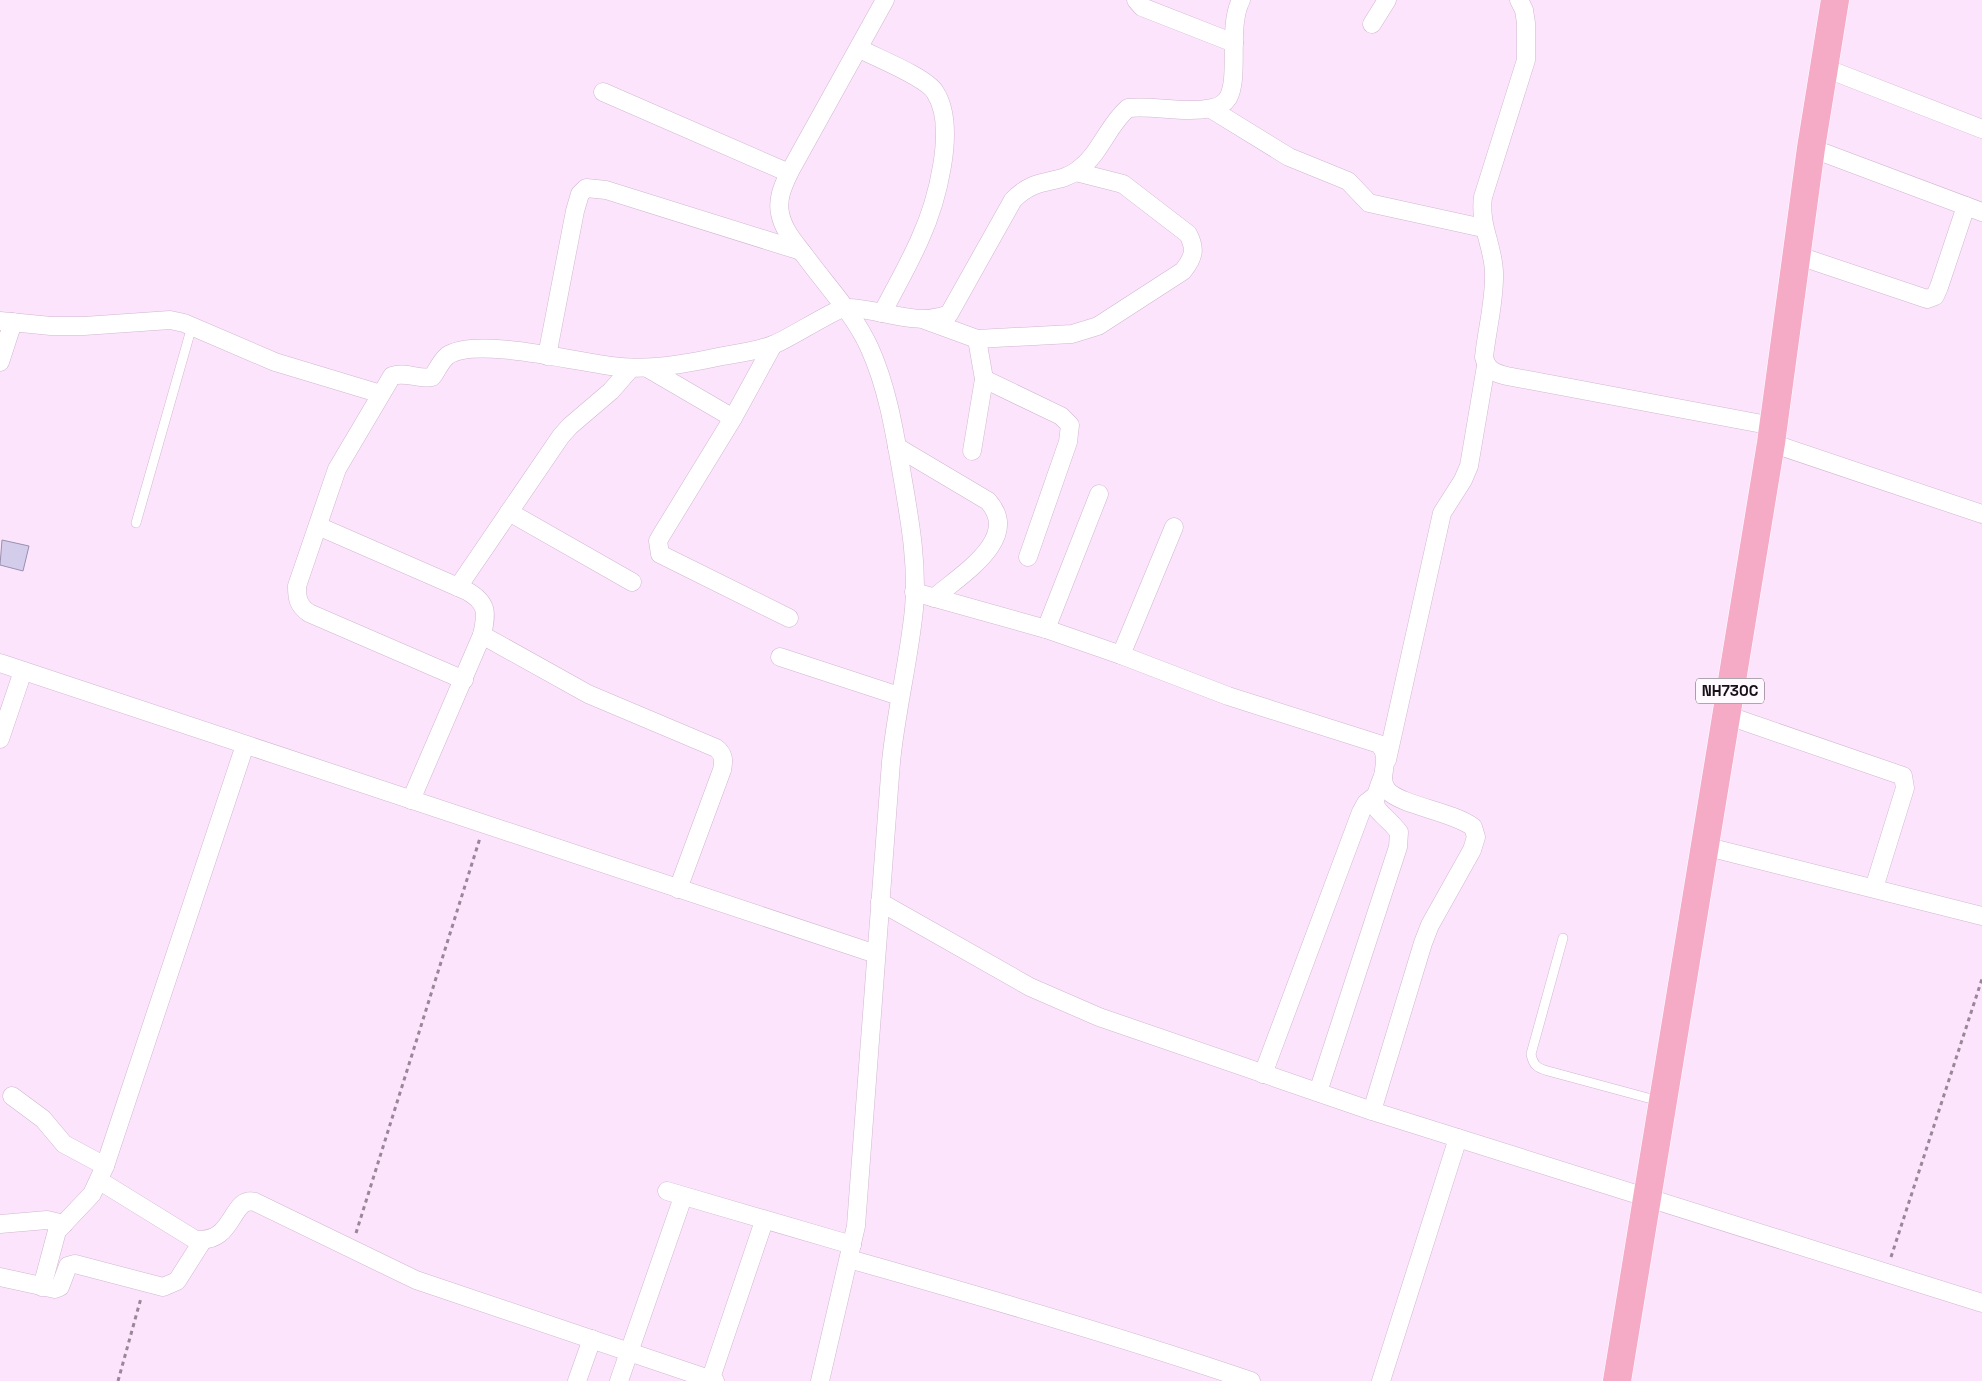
<svg xmlns="http://www.w3.org/2000/svg" width="1982" height="1381" viewBox="0 0 1982 1381" font-family="'Space Grotesk',sans-serif">
  <rect width="100%" height="100%" fill="#fde4fd"/>
  <polygon fill="#d3ccea" stroke="#9891ae" points="2,540 29,546 23,571 0,565"/>
  <g fill="none" stroke-linecap="round" stroke-linejoin="round">
    <g stroke="#d0b7cf" stroke-width="10">
      <g id="lane">
        <polyline points="136,523 192,326"/>
        <path d="M1563,938L1531,1054C1533,1065 1537,1068 1548,1071L1659,1101"/>
      </g>
    </g>
    <g stroke="#d0b7cf" stroke-width="19">
      <g id="street">
        <polyline points="1136,0 1142,7 1234,43"/>
        <path d="M1519,0L1524,10L1526,23V60L1483,197C1479,225 1493,245 1494,272C1495,300 1487,329 1484,357C1487,370 1494,373 1507,376L1773,426"/>
        <polyline points="1372,24 1387,0"/>
        <path d="M860,49C877,58 926,77 935,92C958,127 936,204 920,239C909,264 895,289 882,313"/>
        <polyline points="1825,68 1982,129"/>
        <polyline points="603,92 789,173"/>
        <polyline points="1211,109 1289,157 1348,181 1369,203 1483,228"/>
        <polyline points="1811,148 1982,212"/>
        <polyline points="1796,255 1927,299 1935,296 1939,287 1966,206"/>
        <path d="M925,320L977,339L1072,334L1098,326L1183,271C1194,257 1196,249 1188,234L1123,184L1076,172"/>
        <polyline points="0,321 51,326 84,326 170,320 184,323 275,362 381,394"/>
        <polyline points="773,345 733,418 662,534 658,541 660,554 668,558 789,618"/>
        <polyline points="547,356 575,211 580,194 586,188 606,190 801,251"/>
        <polyline points="0,362 13,322"/>
        <polyline points="649,369 733,418"/>
        <polyline points="984,379 1061,416 1070,425 1068,442 1028,557"/>
        <polyline points="1771,443 1982,514"/>
        <path d="M897,447L988,501C1022,539 960,575 934,598"/>
        <polyline points="972,451 984,379 977,339"/>
        <polyline points="509,512 632,582"/>
        <path d="M318,526L467,591C488,603 487,613 482,635L411,800"/>
        <polyline points="458,587 561,436 570,426 611,391 631,368"/>
        <path d="M914,592L1046,629L1121,655L1228,696L1379,744C1394,760 1375,777 1388,791C1403,806 1451,811 1473,827L1476,837L1472,850L1430,925L1423,943L1372,1111"/>
        <polyline points="1046,629 1099,494"/>
        <path d="M482,635L588,694L716,748C724,754 724,760 722,770L678,889"/>
        <polyline points="1121,655 1174,527"/>
        <polyline points="780,657 899,696"/>
        <polyline points="0,663 876,954"/>
        <path d="M464,680L309,613C298,605 297,599 297,586L337,469L392,376C406,371 418,380 432,377C437,371 440,362 447,356C474,336 577,362 611,366C650,371 685,364 723,356C740,353 758,351 775,344C788,339 837,308 845,308C879,307 915,328 949,314L1013,200C1037,175 1057,186 1078,170C1101,153 1107,126 1128,108C1155,105 1184,114 1212,108C1219,107 1224,104 1228,98C1240,77 1227,27 1241,0"/>
        <polyline points="1726,715 1903,776 1905,788 1874,888"/>
        <polyline points="0,739 23,671"/>
        <polyline points="1387,760 1442,513 1463,480 1469,466 1486,366"/>
        <polyline points="1704,846 1982,916"/>
        <polyline points="880,902 1030,987 1099,1017 1372,1111 1982,1303"/>
        <polyline points="1263,1074 1361,812 1366,803 1375,796"/>
        <path d="M1318,1092L1398,847L1399,832C1377,805 1367,814 1383,776"/>
        <polyline points="12,1096 43,1119 64,1144 105,1166"/>
        <path d="M100,1181L194,1239C235,1246 230,1195 255,1202L416,1280L715,1381"/>
        <polyline points="667,1191 852,1245"/>
        <polyline points="0,1224 47,1220 64,1224"/>
        <path d="M849,1259C984,1297 1119,1336 1251,1381"/>
        <polyline points="0,1277 55,1289 60,1287 68,1266 75,1264 163,1287 177,1281 203,1240"/>
        <polyline points="42,1287 57,1231 92,1194 105,1166 245,745"/>
        <polyline points="577,1381 592,1339"/>
        <polyline points="619,1381 683,1197"/>
        <polyline points="710,1381 764,1221"/>
        <path d="M820,1381L856,1226L891,762C896,711 909,660 914,609C918,561 909,516 901,469C894,429 887,387 870,349C855,315 826,285 805,256C795,243 783,230 780,213C777,199 783,186 789,173L885,0"/>
        <polyline points="1381,1381 1458,1138"/>
      </g>
    </g>
    <g stroke="#fff" stroke-width="29">
      <polyline id="highway" points="1617,1381 1771,443 1811,148 1835,0"/>
    </g>
    <g stroke="#998799" stroke-width="3" stroke-dasharray="4 4" stroke-linecap="butt">
      <polyline points="356,1233 480,838"/>
      <polyline points="1891,1257 1982,979"/>
      <polyline points="118,1381 141,1298"/>
    </g>
    <use href="#lane" stroke="#fff" stroke-width="9"/>
    <use href="#street" stroke="#fff" stroke-width="18"/>
    <use href="#highway" stroke="#f5abc5" stroke-width="28"/>
  </g>
  <g text-anchor="middle" stroke-width="4" stroke-linejoin="round" paint-order="stroke">
    <rect fill="#fef9fe" stroke="#5c545c" stroke-width="1" x="1696" y="678.5" width="68" height="25" rx="4"/>
    <g font-size="15" font-weight="bold" fill="#170e17">
      <text x="1730" y="696">NH730C</text>
    </g>
  </g>
</svg>
